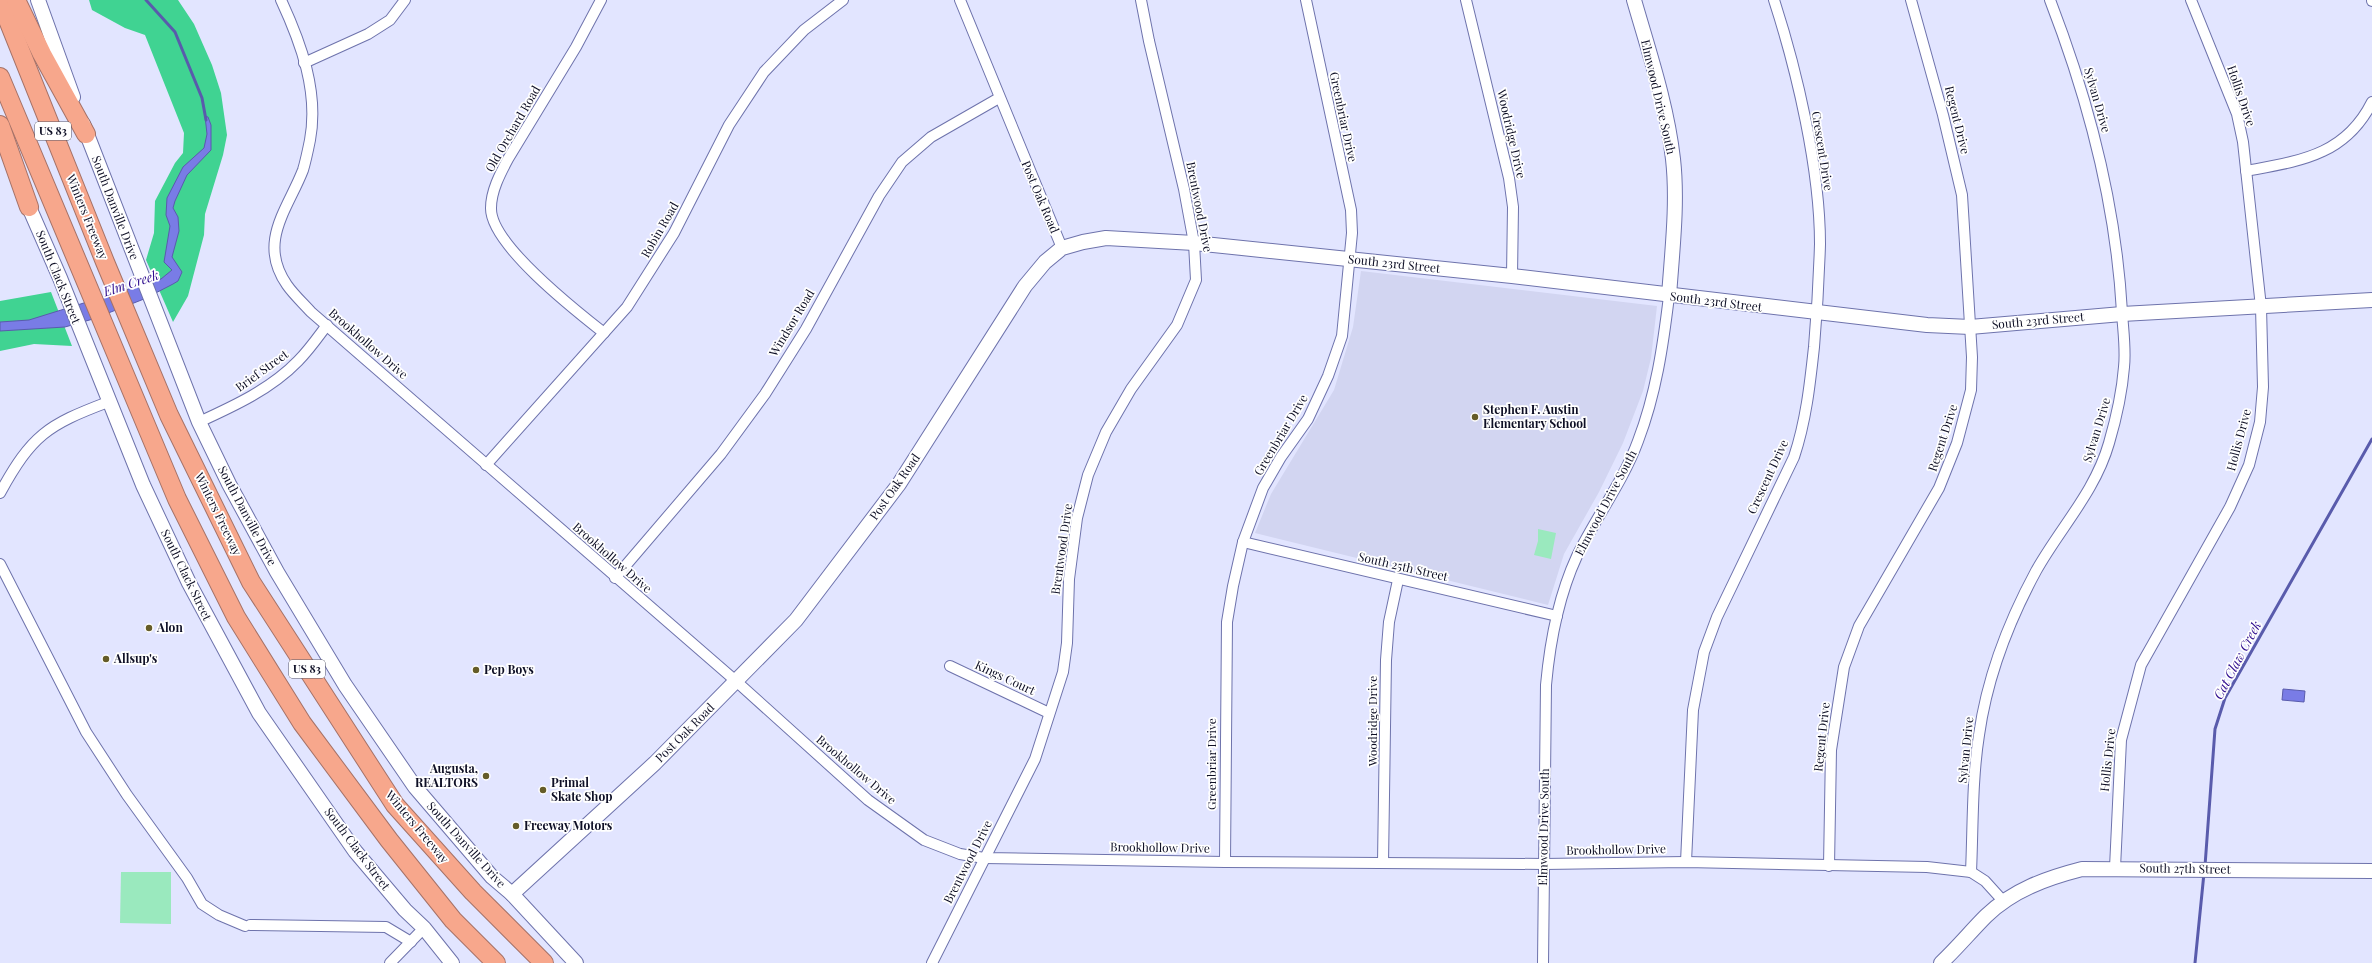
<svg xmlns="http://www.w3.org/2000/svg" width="2372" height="963" viewBox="0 0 2372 963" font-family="'Playfair Display',serif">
  <rect width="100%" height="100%" fill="#e2e5ff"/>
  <polygon fill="#d2d5f1" points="1361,271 1657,306 1651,358 1643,391 1623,443 1599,492 1564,554 1548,605 1255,533 1271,494 1334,390 1353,327"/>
  <g fill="#9ae9be">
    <polygon points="1538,529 1556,533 1551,559 1534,555 1538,541"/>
    <polygon points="121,872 171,872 171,924 120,923"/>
  </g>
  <g fill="#40d392">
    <polygon points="89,0 178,0 194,24 212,65 221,93 227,135 223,155 205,214 204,235 188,296 173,322 146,260 154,233 155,201 175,163 183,153 184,133 145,35 125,28 92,10"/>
    <polygon points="51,292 72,346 34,344 0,351 0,301"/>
  </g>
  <g fill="#797ce6" stroke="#595bac">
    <polygon points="205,116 208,117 211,125 211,150 187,175 175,201 173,208 178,217 179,231 172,257 182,272 178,281 173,284 144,299 93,319 65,327 0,331 0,322 29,320 161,279 172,270 164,262 170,226 166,215 167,198 183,167 204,148 207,134"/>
    <polygon points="2283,689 2305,691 2304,702 2282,700"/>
  </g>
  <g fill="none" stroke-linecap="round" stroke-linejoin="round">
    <g stroke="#595bac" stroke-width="3">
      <polyline points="146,0 175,32 202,98 206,120"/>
      <polyline points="2205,866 2215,729 2225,698 2372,439"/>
      <polyline points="2195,963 2204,873"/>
    </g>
    <g stroke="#6e73ac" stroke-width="12">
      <g id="street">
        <path d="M281,0C301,43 319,92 310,140C308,150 306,160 303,170C288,209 257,242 287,285C294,295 303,303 311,312L737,682L868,800L924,840L960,854L984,858L1225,862L1544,864L1686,862L1927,867L1971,872L1985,881L2004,902"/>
        <path d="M601,0L576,47L508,159C500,174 491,191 491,208C490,244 576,311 604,333"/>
        <polyline points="960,0 1062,248"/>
        <polyline points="1466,0 1509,178 1513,207 1512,276"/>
        <polyline points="2372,0 2372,1"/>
        <polyline points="304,63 368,34 390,20 405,0"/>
        <path d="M2246,171C2299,161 2345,156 2372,102"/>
        <path d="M199,422C234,406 271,389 298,361C309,350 318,337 327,325"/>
        <polyline points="486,465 627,307 674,233 729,125 764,72 804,30 843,0"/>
        <path d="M0,493C32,435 47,425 108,402"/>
        <polyline points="1243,542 1557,616"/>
        <polyline points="0,564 86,732 127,795 187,878 202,904 219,915 245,926"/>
        <polyline points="615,578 721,454 765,394 806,329 879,196 902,162 931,137 999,98"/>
        <polyline points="950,666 1049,713"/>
        <polyline points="1225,862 1227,622 1233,586 1243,542 1263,488 1281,457 1308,419 1328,376 1342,336 1352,233 1351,210 1306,0"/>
        <path d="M1686,862L1693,710L1704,652L1717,617L1794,457C1806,421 1810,384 1814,347C1817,312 1819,278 1820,244C1820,169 1797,71 1774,0"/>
        <polyline points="1383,863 1386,660 1389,622 1398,580"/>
        <polyline points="1829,866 1831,750 1844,667 1859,626 1939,488 1957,443 1971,390 1972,357 1962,195 1943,115 1911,0"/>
        <polyline points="2115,868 2121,740 2141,665 2230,507 2249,465 2260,422 2263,387 2261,307 2243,142 2237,114 2191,0"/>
        <path d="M1971,872C1973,827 1972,779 1979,735C1987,678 2009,621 2036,571C2060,528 2095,492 2109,443C2116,419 2122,393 2124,367C2126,349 2123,330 2122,312C2116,204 2089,101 2050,0"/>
        <polyline points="250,925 386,927 411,942"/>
        <polyline points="390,963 424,928"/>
        <polyline points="932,963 1035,759 1063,672 1067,643 1069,579 1077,518 1088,475 1106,432 1131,389 1177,325 1196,280 1194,243 1184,189 1149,41 1141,0"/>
        <path d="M1543,963L1546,685C1550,641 1558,597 1577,556C1596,517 1623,482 1638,441C1656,394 1663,346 1669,296"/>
      </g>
    </g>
    <g stroke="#6e73ac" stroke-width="16">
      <g id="secondary">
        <polyline points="38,0 73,97"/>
        <path d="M1634,0C1649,52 1667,105 1673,159C1678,203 1672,252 1669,296"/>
        <polyline points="83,124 199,422 229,484 277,572 345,685 415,787 492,877 512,894 576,963"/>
        <polyline points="25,198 60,278 143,485 189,583 259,713 355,851 405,910 424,928 452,963"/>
        <polyline points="512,894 655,763 796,620 899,484 1025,286 1045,262 1062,248 1083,242 1106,238 1194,243 1512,276 1927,325 1970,327 2122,314 2372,300"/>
        <path d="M1941,963C1957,948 1971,931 1986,916C2013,890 2047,878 2082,869L2372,871"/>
      </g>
    </g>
    <g stroke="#a57268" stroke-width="20">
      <g id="highway">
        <polyline points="0,0 105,262 169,415 251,582 395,805 473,892 544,963"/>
        <polyline points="16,0 42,54 86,134"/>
        <polyline points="0,77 177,499 236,617 302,723 389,840 453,920 496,963"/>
        <polyline points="0,125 29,207"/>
      </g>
    </g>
    <use href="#street" stroke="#fff" stroke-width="10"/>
    <use href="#secondary" stroke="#fff" stroke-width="14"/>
    <use href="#highway" stroke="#f7a78c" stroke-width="18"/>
  </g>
  <g fill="#655c28" stroke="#fff" stroke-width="1.5">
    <circle cx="1475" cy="417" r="4"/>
    <circle cx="149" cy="628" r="4"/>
    <circle cx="106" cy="659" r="4"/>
    <circle cx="476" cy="670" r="4"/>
    <circle cx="486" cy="776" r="4"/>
    <circle cx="543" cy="790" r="4"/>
    <circle cx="516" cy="826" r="4"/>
  </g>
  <g text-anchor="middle" stroke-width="3.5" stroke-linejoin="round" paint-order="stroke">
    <g fill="#fff" stroke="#565766" stroke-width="1">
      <rect x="35" y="122" width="36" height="18" rx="3"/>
      <rect x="289" y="660" width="36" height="18" rx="3"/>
    </g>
    <g font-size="11" font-weight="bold" fill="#0e0f25">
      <text x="53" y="135">US 83</text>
      <text x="307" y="673">US 83</text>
    </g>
    <g font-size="12" fill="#0e0f25" stroke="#fff">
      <text transform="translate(2241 96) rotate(71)" y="4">Hollis Drive</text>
      <text transform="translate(1658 97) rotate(77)" y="4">Elmwood Drive South</text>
      <text transform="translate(2097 100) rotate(74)" y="4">Sylvan Drive</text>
      <text transform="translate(1343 117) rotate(78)" y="4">Greenbriar Drive</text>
      <text transform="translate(1957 120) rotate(76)" y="4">Regent Drive</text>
      <text transform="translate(513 129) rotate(-60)" y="4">Old Orchard Road</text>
      <text transform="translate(1511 134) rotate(77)" y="4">Woodridge Drive</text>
      <text transform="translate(1822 151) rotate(81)" y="4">Crescent Drive</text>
      <text transform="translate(1040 197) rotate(67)" y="4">Post Oak Road</text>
      <text transform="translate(1199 207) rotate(79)" y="4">Brentwood Drive</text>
      <text transform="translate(115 208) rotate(69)" y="4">South Danville Drive</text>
      <text transform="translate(87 217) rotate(68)" y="4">Winters Freeway</text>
      <text transform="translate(660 230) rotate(-60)" y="4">Robin Road</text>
      <text transform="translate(1394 264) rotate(6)" y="4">South 23rd Street</text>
      <text transform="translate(58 277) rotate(68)" y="4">South Clack Street</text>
      <text transform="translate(1716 302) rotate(7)" y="4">South 23rd Street</text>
      <text transform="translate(2038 321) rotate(-5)" y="4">South 23rd Street</text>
      <text transform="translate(792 323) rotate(-59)" y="4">Windsor Road</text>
      <text transform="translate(368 344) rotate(41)" y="4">Brookhollow Drive</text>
      <text transform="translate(262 371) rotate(-36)" y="4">Brief Street</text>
      <text transform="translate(2097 430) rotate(-73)" y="4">Sylvan Drive</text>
      <text transform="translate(1281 435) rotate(-59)" y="4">Greenbriar Drive</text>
      <text transform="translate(1943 438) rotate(-72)" y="4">Regent Drive</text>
      <text transform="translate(2239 440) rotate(-75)" y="4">Hollis Drive</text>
      <text transform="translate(1768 477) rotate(-65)" y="4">Crescent Drive</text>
      <text transform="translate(895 487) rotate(-55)" y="4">Post Oak Road</text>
      <text transform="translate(1606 503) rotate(-62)" y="4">Elmwood Drive South</text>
      <text transform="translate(218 514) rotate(64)" y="4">Winters Freeway</text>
      <text transform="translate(247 516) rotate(62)" y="4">South Danville Drive</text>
      <text transform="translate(1062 549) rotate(-82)" y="4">Brentwood Drive</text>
      <text transform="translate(612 558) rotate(41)" y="4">Brookhollow Drive</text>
      <text transform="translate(1403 567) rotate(13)" y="4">South 25th Street</text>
      <text transform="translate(186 575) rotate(64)" y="4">South Clack Street</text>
      <text transform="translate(1005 678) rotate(25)" y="4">Kings Court</text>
      <text transform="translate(1373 721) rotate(-90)" y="4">Woodridge Drive</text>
      <text transform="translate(685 733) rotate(-45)" y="4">Post Oak Road</text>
      <text transform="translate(1822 737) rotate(-84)" y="4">Regent Drive</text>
      <text transform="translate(1966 750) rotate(-84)" y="4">Sylvan Drive</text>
      <text transform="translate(2108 760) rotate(-84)" y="4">Hollis Drive</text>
      <text transform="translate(1212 764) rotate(-90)" y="4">Greenbriar Drive</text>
      <text transform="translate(856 770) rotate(40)" y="4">Brookhollow Drive</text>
      <text transform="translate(417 827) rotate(50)" y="4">Winters Freeway</text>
      <text transform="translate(1544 827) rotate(-89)" y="4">Elmwood Drive South</text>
      <text transform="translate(466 845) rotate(48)" y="4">South Danville Drive</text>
      <text transform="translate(1160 848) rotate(1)" y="4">Brookhollow Drive</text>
      <text transform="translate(357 849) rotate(53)" y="4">South Clack Street</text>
      <text transform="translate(1616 850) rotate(-1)" y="4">Brookhollow Drive</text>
      <text transform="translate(968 862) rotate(-63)" y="4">Brentwood Drive</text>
      <text transform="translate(2185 869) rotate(1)" y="4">South 27th Street</text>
    </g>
    <g font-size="12" font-weight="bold" fill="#0e0f25" stroke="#fff" text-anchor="start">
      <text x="1483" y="414">Stephen F. Austin<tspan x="1483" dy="14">Elementary School</tspan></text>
      <text x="157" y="632">Alon</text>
      <text x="114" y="663">Allsup's</text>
      <text x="484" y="674">Pep Boys</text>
      <text x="478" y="773" text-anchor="end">Augusta,<tspan x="478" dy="14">REALTORS</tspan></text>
      <text x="551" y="787">Primal<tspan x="551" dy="14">Skate Shop</tspan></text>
      <text x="524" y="830">Freeway Motors</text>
    </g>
    <g font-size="13" font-style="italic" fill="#2c0a8d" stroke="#fff">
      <text transform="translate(131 283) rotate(-18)" y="5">Elm Creek</text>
      <text transform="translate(2237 660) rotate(-62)" y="5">Cat Claw Creek</text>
    </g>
  </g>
</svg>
